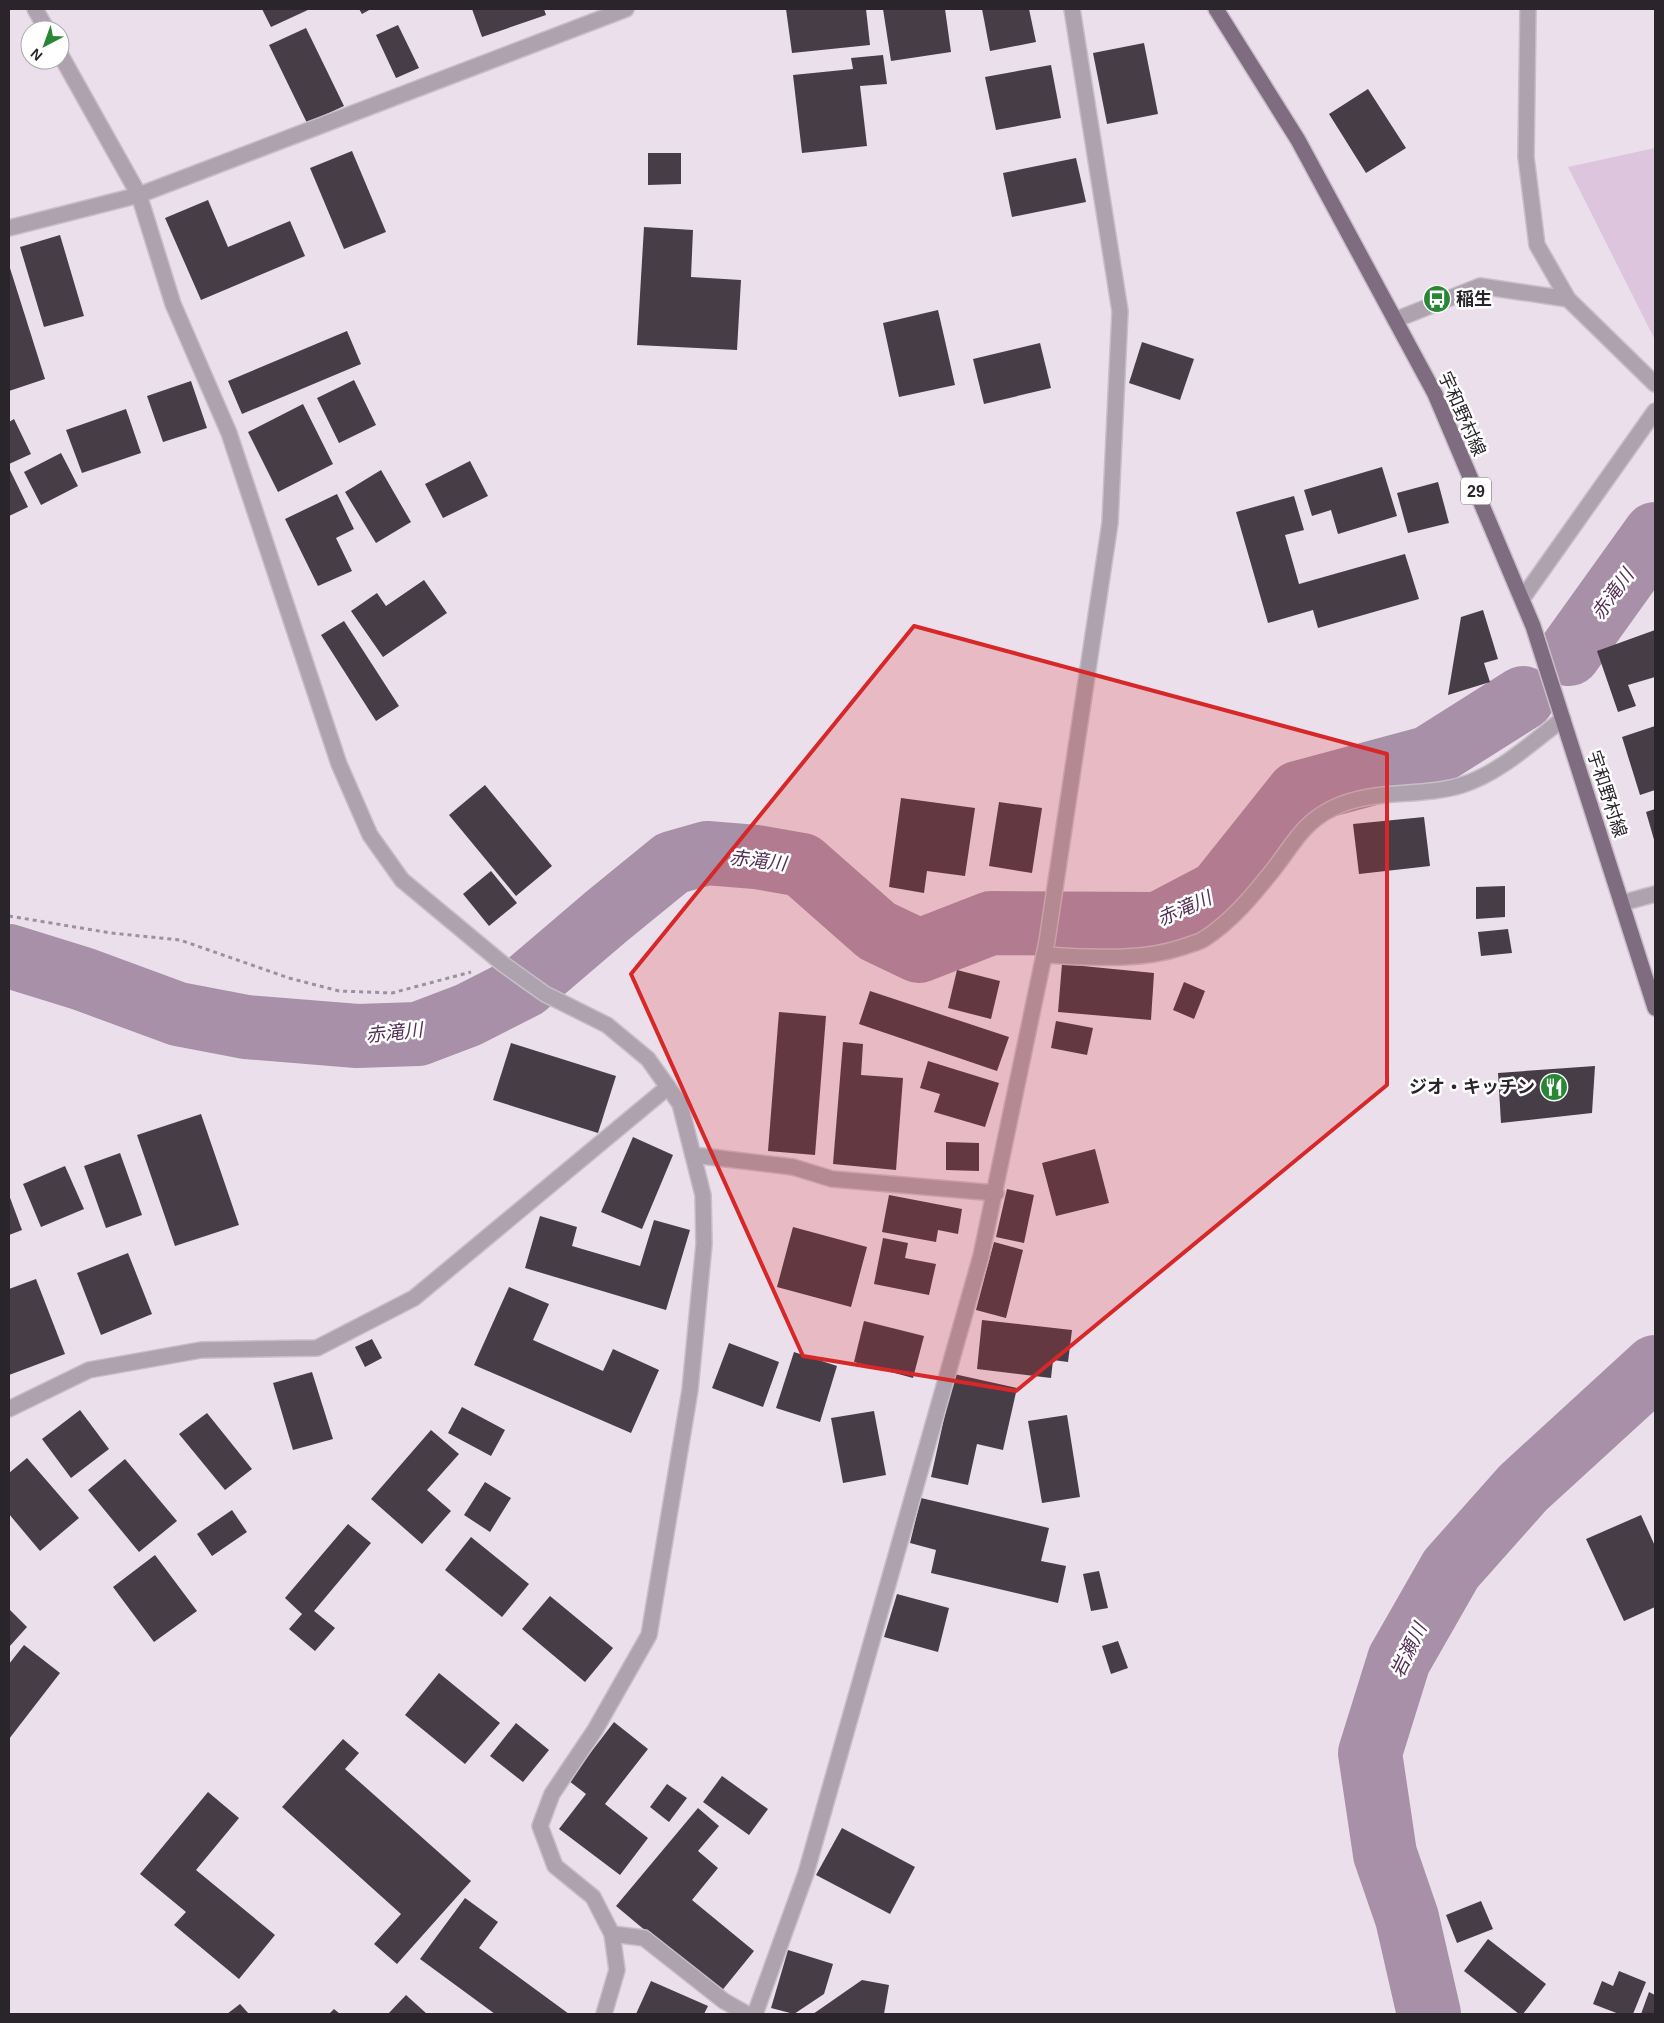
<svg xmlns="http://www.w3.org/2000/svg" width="1664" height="2023" viewBox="0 0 1664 2023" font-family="Helvetica,'Noto Sans JP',sans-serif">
  <rect width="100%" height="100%" fill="#ebdfeb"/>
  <polygon fill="#ddc5dd" points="1655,148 1655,340 1568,167"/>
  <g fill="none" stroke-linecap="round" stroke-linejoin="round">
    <g stroke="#a990a9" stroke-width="64">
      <polyline points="1569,654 1655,534"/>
      <polyline points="9,956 83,979 178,1014 246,1027 357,1036 418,1034 468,1015 525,986 607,916 672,863 707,853 756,857 802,865 877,931 919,951 991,923 1158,924 1219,892 1298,793 1428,758 1523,698"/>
      <polyline points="1429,2014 1407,1918 1385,1854 1370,1753 1399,1660 1451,1569 1523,1488 1655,1367"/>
    </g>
  </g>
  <g fill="#473d47">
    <polygon points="262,9 310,9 271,27"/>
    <polygon points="359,9 371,9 362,14"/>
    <polygon points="472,9 544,9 546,15 482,37"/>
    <polygon points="786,9 866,9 870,45 792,53"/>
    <polygon points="883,9 945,9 951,52 891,61"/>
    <polygon points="982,9 1029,9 1036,42 990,51"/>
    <polygon points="398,25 419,68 396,78 376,35"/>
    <polygon points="306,28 344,106 307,123 269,45"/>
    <polygon points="1144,43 1158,114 1107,124 1093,53"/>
    <polygon points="883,55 887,84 860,86 867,146 802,153 793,75 853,69 851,58"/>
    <polygon points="1051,65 1061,118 996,130 985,77"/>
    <polygon points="1368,89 1406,148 1366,173 1329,114"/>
    <polygon points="352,151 386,232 344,249 310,168"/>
    <polygon points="648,153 681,153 681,184 648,185"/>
    <polygon points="1076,158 1086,202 1012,217 1003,173"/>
    <polygon points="208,200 228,247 290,221 305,256 201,300 165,218"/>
    <polygon points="644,227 693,230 691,277 741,280 737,350 637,345"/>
    <polygon points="60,235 84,316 44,327 20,247"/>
    <polygon points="9,265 45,379 9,391"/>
    <polygon points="938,310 955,385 899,397 883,323"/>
    <polygon points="347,331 361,364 242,414 228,381"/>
    <polygon points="1142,342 1194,359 1180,400 1129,383"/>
    <polygon points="1040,343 1051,388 984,404 973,359"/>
    <polygon points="354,380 376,425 339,443 317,398"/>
    <polygon points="191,381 207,428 163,442 147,396"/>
    <polygon points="303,404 333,464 278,492 248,432"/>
    <polygon points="126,409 141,453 82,473 66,430"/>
    <polygon points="14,419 31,454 9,464 9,422"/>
    <polygon points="61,453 78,486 41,505 24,472"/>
    <polygon points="470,461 488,496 443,518 425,484"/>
    <polygon points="1382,467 1397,516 1338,534 1331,510 1312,516 1304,490"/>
    <polygon points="9,468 28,507 9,516"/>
    <polygon points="381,470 411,522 376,543 345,492"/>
    <polygon points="1438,482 1449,523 1408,533 1397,493"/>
    <polygon points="337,494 354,529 336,538 352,571 318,586 285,519"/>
    <polygon points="1294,496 1304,530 1285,535 1299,584 1405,554 1419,599 1318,628 1313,610 1268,623 1236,512"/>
    <polygon points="424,580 447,613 383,657 351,611 377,593 386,606"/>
    <polygon points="1483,610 1498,659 1484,663 1490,682 1448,695 1461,617"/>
    <polygon points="344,621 399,706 376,721 321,635"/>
    <polygon points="1655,630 1655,677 1628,685 1636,706 1618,712 1597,651"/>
    <polygon points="1655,726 1655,790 1640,795 1622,737"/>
    <polygon points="485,785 552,866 516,896 449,815"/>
    <polygon points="901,798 975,808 965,876 927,871 924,893 889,887"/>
    <polygon points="999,802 1042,808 1032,873 989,866"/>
    <polygon points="1655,809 1655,843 1646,812"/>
    <polygon points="1424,817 1430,866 1359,874 1353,824"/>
    <polygon points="491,871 517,903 489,926 463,894"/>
    <polygon points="1505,886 1505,917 1476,919 1476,887"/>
    <polygon points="1508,929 1512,953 1481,956 1478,932"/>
    <polygon points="1062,964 1154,973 1151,1020 1058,1012"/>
    <polygon points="957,970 1000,981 991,1019 948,1008"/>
    <polygon points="1184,982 1205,991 1194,1019 1173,1010"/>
    <polygon points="870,991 1009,1037 997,1071 859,1024"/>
    <polygon points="779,1012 826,1016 815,1155 768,1151"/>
    <polygon points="1056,1021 1093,1028 1087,1055 1051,1048"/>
    <polygon points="843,1042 863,1044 861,1075 903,1078 896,1170 833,1164"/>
    <polygon points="511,1043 616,1076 598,1133 493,1100"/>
    <polygon points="928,1061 999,1083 985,1127 934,1112 940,1094 920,1088"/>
    <polygon points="1595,1066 1592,1113 1501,1123 1498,1073"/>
    <polygon points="201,1114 239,1225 175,1246 137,1135"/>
    <polygon points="633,1137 673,1155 642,1229 601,1212"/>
    <polygon points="946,1142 979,1143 979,1171 946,1170"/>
    <polygon points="1095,1149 1109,1203 1056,1216 1042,1163"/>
    <polygon points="120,1153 142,1215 106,1228 84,1166"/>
    <polygon points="65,1166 84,1209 41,1227 23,1184"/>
    <polygon points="1007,1189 1034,1195 1024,1243 996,1237"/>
    <polygon points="9,1195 22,1230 9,1235"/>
    <polygon points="889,1195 962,1209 958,1234 938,1230 936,1242 882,1232"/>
    <polygon points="540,1216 577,1227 572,1246 640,1266 654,1220 690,1230 666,1310 525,1268"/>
    <polygon points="793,1227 867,1247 851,1307 777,1287"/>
    <polygon points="883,1238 908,1243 905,1258 936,1264 929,1295 874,1284"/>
    <polygon points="994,1242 1023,1250 1006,1318 976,1310"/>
    <polygon points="128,1253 152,1314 101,1335 77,1273"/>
    <polygon points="36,1279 65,1354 9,1375 9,1289"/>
    <polygon points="509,1287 549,1304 533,1340 603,1371 613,1349 659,1370 631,1433 474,1365"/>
    <polygon points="982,1320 1072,1330 1068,1362 1053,1360 1051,1378 977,1369"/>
    <polygon points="864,1321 924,1336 913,1378 854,1362"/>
    <polygon points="372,1339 382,1358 365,1367 355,1347"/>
    <polygon points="729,1343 779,1362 763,1407 712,1388"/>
    <polygon points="794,1352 837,1366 820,1422 776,1408"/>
    <polygon points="312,1372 333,1439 293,1450 273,1383"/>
    <polygon points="954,1374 1017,1388 1003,1450 977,1444 968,1485 931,1477"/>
    <polygon points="462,1407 505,1430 491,1456 448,1433"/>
    <polygon points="80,1410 109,1449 71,1478 42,1439"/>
    <polygon points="874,1411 886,1475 843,1483 831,1418"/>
    <polygon points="207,1413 252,1469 225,1490 179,1434"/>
    <polygon points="1067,1415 1080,1497 1042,1503 1028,1421"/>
    <polygon points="431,1430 459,1454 427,1490 451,1511 422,1544 371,1499"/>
    <polygon points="27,1458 79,1518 40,1551 9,1514 9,1473"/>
    <polygon points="125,1459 177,1521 139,1552 88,1490"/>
    <polygon points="485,1482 511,1498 490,1532 464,1515"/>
    <polygon points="921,1498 1049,1528 1041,1561 1066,1566 1058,1603 931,1573 936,1550 910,1543"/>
    <polygon points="232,1510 247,1532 212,1556 197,1534"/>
    <polygon points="1641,1515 1655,1546 1655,1607 1624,1621 1586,1539"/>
    <polygon points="348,1524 371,1543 314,1611 335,1628 315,1651 289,1629 302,1614 285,1598"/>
    <polygon points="471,1537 529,1584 502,1617 445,1570"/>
    <polygon points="155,1555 197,1611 154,1642 113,1587"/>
    <polygon points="1099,1571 1108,1608 1091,1611 1083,1574"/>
    <polygon points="897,1594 949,1608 938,1652 884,1637"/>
    <polygon points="550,1596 613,1648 585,1682 522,1629"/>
    <polygon points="9,1609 27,1627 9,1647"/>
    <polygon points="1118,1641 1128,1668 1111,1674 1102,1646"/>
    <polygon points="24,1645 60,1673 9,1739 9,1664"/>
    <polygon points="439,1673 500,1723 465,1764 405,1715"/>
    <polygon points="614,1722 648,1749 605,1804 648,1838 620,1875 559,1829 586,1794 569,1781"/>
    <polygon points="516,1723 549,1750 523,1782 490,1756"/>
    <polygon points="343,1739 359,1753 345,1769 471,1881 397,1964 374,1944 401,1914 282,1807"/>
    <polygon points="722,1776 768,1809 749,1835 703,1802"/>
    <polygon points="667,1784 687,1798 669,1822 650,1807"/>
    <polygon points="208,1792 239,1818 196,1870 275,1935 239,1979 174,1925 186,1912 140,1874"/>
    <polygon points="698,1808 719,1826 698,1851 718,1868 692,1900 754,1951 720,1993 616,1906"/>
    <polygon points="842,1828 915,1867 890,1914 816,1875"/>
    <polygon points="465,1898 498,1922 479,1948 569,2014 495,2014 420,1959"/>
    <polygon points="1481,1901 1493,1929 1457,1943 1446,1915"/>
    <polygon points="1488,1939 1546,1984 1523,2014 1519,2014 1464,1971"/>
    <polygon points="788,1950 833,1964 824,1994 794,2014 771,2008"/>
    <polygon points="1619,1971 1646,1982 1633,2014 1619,2014 1593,2004 1602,1981 1613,1986"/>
    <polygon points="862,1980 889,1985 884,2014 813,2014"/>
    <polygon points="651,1981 708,2006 704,2014 636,2014"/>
    <polygon points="1649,1992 1655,1995 1655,2014 1641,2014"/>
    <polygon points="406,1995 427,2014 388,2014"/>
    <polygon points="240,2004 249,2014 227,2014"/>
    <polygon points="334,2009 340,2014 329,2014"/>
  </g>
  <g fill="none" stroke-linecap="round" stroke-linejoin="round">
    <g stroke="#c8bec8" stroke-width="18">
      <g id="minor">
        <polyline points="35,9 47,30"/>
        <polyline points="1528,9 1526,157 1537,245 1568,299 1655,384"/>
        <polyline points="60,54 139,195 173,304 229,433 339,764 370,835 402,880 503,964 545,994 607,1025 648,1059 680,1104 703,1195 704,1244 690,1390 649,1635 595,1730 552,1794 540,1826 555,1866 593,1897 612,1934 617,1970 604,2014"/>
        <polyline points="9,228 139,195 626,9"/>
        <polyline points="1395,320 1480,286 1568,299"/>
        <polyline points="1522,599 1655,411"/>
        <polyline points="1622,903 1655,894"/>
        <path d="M1044,955C1091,957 1138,962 1183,947C1190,944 1198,943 1204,939C1232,921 1253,895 1273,870C1293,845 1302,823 1333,808C1373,788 1420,798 1462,785C1500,773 1532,742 1563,719"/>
        <polyline points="693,1155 793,1167 832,1179 996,1193"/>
        <polyline points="9,1409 89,1370 201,1350 317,1348 414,1298 668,1087"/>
        <polyline points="612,1934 644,1938 724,2001 747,2014"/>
        <polyline points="755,2014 806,1873 981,1256 1047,941 1110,523 1120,311 1072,9"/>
      </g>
    </g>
    <g stroke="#c8bec8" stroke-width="18">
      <polyline id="major" points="1216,9 1298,140 1435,394 1533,626 1655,1008"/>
    </g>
    <polyline stroke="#9b929b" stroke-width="3" stroke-dasharray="4 4" stroke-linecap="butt" points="9,916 111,933 180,940 289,978 339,991 392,993 471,972"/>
    <use href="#minor" stroke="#ada2ad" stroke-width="15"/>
    <use href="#major" stroke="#806c80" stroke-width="15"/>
  </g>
  <path fill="#d62828" fill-opacity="0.2" stroke="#d62828" stroke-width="4" stroke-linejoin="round" d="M914,626L1387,754V1085L1016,1391L803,1356L631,974Z"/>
  <defs>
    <g id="bus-disc" transform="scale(1.4375)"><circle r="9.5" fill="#298637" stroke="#fff"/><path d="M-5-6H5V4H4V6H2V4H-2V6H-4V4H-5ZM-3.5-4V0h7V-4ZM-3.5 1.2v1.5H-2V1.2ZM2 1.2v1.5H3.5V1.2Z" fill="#fff"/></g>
    <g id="restaurant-disc" transform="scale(1.4375)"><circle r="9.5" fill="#298637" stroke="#fff"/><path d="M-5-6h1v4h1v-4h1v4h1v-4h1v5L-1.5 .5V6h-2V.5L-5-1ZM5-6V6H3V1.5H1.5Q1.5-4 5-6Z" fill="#fff"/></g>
  </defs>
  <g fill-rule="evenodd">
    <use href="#bus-disc" x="1437" y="299"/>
    <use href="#restaurant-disc" x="1554" y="1087"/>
  </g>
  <g text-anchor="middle" stroke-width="5" stroke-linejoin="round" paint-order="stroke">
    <rect fill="#fff" stroke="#6a666a" stroke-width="1" x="1461" y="477.5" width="30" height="27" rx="4"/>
    <g font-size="16" font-weight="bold" fill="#2a252a">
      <text x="1476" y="497">29</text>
    </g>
    <g font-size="18" font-weight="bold" fill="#2a252a" stroke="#fff" text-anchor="start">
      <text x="1456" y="305">稲生</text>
      <text x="1535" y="1093" text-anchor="end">ジオ・キッチン</text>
    </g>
    <g font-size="18" fill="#2a252a" stroke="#fff">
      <text transform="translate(1462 414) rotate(66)" y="6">宇和野村線</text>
      <text transform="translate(1607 794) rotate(72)" y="6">宇和野村線</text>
    </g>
    <g font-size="19" font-style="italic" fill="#543055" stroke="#fff">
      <text transform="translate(1612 594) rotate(-54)" y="7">赤滝川</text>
      <text transform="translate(758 860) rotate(7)" y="7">赤滝川</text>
      <text transform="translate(1184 908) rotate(-24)" y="7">赤滝川</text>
      <text transform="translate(394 1032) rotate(-6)" y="7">赤滝川</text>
      <text transform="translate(1408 1650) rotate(-64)" y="7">岩瀬川</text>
    </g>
  </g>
  <rect width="1664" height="2023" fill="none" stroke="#2a252a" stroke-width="20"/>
  <g transform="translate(45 45) rotate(221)"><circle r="24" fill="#ffffff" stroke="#aaa8aa"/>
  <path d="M0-4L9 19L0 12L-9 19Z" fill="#298637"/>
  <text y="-8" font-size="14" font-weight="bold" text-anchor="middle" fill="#2a252a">N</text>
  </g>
</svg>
